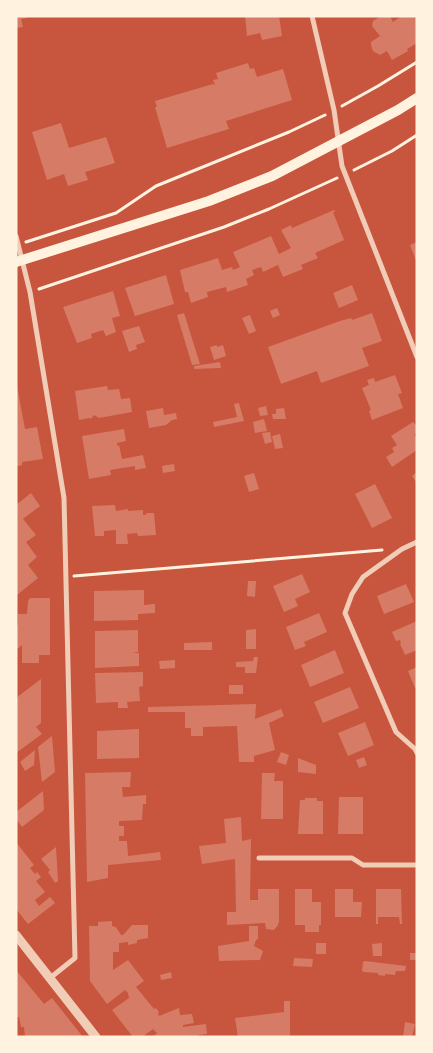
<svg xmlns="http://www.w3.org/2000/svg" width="433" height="1053" viewBox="0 0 433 1053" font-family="'Titillium Web',sans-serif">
  <rect width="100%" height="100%" fill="#c8553d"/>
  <g fill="#d67c66">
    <polygon points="16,16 27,16 27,18 21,19 23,27 16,28"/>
    <polygon points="245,16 279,16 282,36 262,40 260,33 247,36"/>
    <polygon points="381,16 390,16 393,22 402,16 417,16 417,43 407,49 408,51 392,60 387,51 380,55 373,51 371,45 371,42 380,36 372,26 373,21"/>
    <polygon points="248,63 250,69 254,68 257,77 283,69 292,100 226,121 229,129 167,148 155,107 157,107 155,101 213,84 215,85 213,80 218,79 216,73"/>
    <polygon points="61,123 69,148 106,137 115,163 85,172 88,180 68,186 64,174 47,180 32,132"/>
    <polygon points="334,210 335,212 333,212 344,240 315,253 318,258 301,265 303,269 283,277 278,265 263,272 261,267 252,270 254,275 246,279 248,285 227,292 226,287 207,292 208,297 191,303 188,292 185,292 180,270 218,258 222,270 232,267 233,270 240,267 233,252 271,236 279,254 291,248 281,230 291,225 292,228"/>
    <polygon points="417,242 417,263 410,245"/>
    <polygon points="166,275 174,304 135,316 125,288"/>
    <polygon points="352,285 358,300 339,308 333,293"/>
    <polygon points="113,291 120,316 112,318 116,332 106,336 103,330 91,334 92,338 77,343 63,307"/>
    <polygon points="277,308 280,315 273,318 270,311"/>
    <polygon points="184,313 200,364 192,365 177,315"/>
    <polygon points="372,313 382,341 362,348 369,366 321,383 317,371 281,384 268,347 340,321 351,318 352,320"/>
    <polygon points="250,315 256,331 249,334 242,318"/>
    <polygon points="139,326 145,342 136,345 137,349 129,352 122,331"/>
    <polygon points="217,345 217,347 223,345 226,356 214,360 210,347"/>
    <polygon points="220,362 221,368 194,369 194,366"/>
    <polygon points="395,375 402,393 398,394 403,408 372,420 369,411 371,410 362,388 369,385 367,380 374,378 375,382"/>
    <polygon points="16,381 25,429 37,427 43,459 22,462 22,465 18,466 16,465"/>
    <polygon points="107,386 108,390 119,389 121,399 130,398 132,412 99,418 94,415 91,419 89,418 79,420 75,391"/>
    <polygon points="239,403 244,421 214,427 213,422 237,417 234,404"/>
    <polygon points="266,406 268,415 260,416 258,408"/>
    <polygon points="163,408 164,415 176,413 177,419 172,420 166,425 149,428 146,411"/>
    <polygon points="284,408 286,419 273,419 272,414 276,414 276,409"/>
    <polygon points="264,419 267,431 255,433 253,422"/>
    <polygon points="413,422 417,426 417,433 414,434 417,438 417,450 392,467 386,457 394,452 392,448 397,445 391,436"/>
    <polygon points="124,429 126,441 117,443 117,446 119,445 122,459 143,455 146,468 135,470 135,466 110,470 111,475 89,479 82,436"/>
    <polygon points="270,432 272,442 265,444 262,433"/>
    <polygon points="280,434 283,448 275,449 272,436"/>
    <polygon points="174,464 175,471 163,473 162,466"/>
    <polygon points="417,472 417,483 412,476"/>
    <polygon points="254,473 259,489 249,492 244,476"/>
    <polygon points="375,484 392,518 372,528 355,494"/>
    <polygon points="31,493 40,506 23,519 36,535 26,542 37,557 28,565 38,578 17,595 16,505"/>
    <polygon points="115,505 116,511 128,509 128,511 143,510 143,515 145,515 147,513 154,513 156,535 138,536 137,533 127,534 128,544 116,544 116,530 104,531 104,536 95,536 92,506"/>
    <polygon points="302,574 310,592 295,599 298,606 284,612 273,586"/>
    <polygon points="248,581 256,581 255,597 247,596"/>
    <polygon points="406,584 414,602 384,614 377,596"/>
    <polygon points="144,590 144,605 155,604 155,613 138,614 138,620 94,621 94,591"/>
    <polygon points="30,598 50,598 50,655 39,655 39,663 22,663 22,645 16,650 16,625 18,625 18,614 27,614 28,601"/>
    <polygon points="319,613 327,632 304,642 306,646 295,650 286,627"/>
    <polygon points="417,621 417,650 405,655 400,644 401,643 400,640 396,641 392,632"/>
    <polygon points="256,629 256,649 246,649 246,630"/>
    <polygon points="138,630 138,652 132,653 139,653 139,666 95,668 95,631"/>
    <polygon points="212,642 212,650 184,650 184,643"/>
    <polygon points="335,650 344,673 310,687 301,665"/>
    <polygon points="254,657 258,657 256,673 245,673 245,667 236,667 236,662 253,661"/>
    <polygon points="175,660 175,668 160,669 159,661"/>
    <polygon points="417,667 417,687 415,688 408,671"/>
    <polygon points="143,672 143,686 139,687 140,701 127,702 128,708 118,708 118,702 96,703 95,673"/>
    <polygon points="41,679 41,723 36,727 42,734 16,753 16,698"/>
    <rect x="229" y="685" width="14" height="9"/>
    <polygon points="350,687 359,708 323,723 314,702"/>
    <polygon points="256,704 255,719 281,709 284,716 269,723 275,750 254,756 254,762 239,762 237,726 203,727 203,736 191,736 191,728 185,728 185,712 148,712 148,707"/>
    <polygon points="365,722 374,745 348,756 338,733"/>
    <polygon points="139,729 139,758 97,759 97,731"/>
    <polygon points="52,736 55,772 42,782 38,747"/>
    <polygon points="35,750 34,765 25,771 20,762"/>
    <polygon points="281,752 289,755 286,765 277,762"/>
    <polygon points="364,757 367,765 359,768 356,760"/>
    <polygon points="298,758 316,765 316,774 298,772"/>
    <polygon points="131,772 130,787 122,787 123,797 146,795 146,804 143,804 142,820 119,821 119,826 124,826 124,836 119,836 119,841 127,841 128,856 160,852 161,860 108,865 108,878 87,882 85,773"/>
    <polygon points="262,773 275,773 274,781 283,781 283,819 261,819"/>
    <polygon points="43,791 44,810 22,827 16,819 16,812"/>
    <polygon points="339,797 363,797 363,834 338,834"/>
    <polygon points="305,798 317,798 317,801 323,801 323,834 298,834 300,800 305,800"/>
    <polygon points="241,817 242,841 251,839 250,900 258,900 258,889 279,889 279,923 278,923 278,925 274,930 266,929 265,923 227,925 227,912 236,912 235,859 202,864 199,846 226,843 224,819"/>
    <polygon points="16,842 34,865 30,868 35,874 37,872 41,877 36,881 45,892 35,900 39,906 50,897 55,903 28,924 16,909"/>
    <polygon points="56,847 58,881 55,883 48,872 50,870 41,859"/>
    <polygon points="295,889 312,889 312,902 321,902 321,925 319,925 319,932 305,932 305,925 295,925"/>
    <polygon points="335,889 353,889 353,902 362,902 361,917 335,917"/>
    <polygon points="376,889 401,889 402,924 400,924 399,917 378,917 378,924 376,924"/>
    <polygon points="112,921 112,926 116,927 121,935 123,935 132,925 148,925 148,938 137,940 137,943 128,945 128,942 119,943 119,952 113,952 113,970 128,960 144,981 136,987 154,1009 156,1008 159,1012 158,1013 159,1016 179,1008 180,1015 192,1014 194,1023 183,1025 183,1027 206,1024 207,1034 198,1035 198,1037 153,1037 157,1033 153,1029 142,1037 133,1037 112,1010 129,998 128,993 125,990 107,1004 90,981 89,926 98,926 98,922"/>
    <polygon points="249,926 258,926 258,939 256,940 254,946 263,951 260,960 219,961 218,946 249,941"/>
    <rect x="316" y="943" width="10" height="11"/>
    <polygon points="382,943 382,956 373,956 372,944"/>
    <rect x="410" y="953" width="7" height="7"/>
    <polygon points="294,958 313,959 312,967 293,966"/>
    <polygon points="365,961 406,966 405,971 396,971 395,975 385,974 385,976 378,975 378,973 364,972 362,971 363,962"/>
    <polygon points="16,970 44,1004 52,998 83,1037 25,1037 24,1027 21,1027 19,1017 16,1017"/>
    <polygon points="171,972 172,978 161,980 160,975"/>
    <polygon points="284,1001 290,1001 290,1037 238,1037 235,1018 284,1012"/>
    <polygon points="405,1022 415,1024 412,1037 403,1037"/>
  </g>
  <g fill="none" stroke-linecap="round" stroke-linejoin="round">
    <g stroke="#fff3e0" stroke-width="3">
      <polyline points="342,106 378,86 417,62"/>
      <polyline points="354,170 392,151 417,135"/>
      <polyline points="26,242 116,213 156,186 289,132 325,115"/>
      <polyline points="39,289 224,227 269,209 337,178"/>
      <polyline points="74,576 382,550"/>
    </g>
    <g stroke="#f1ccb7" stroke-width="5">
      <polyline points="312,16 334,110 342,166 417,357"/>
      <polyline points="16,236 30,292 64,498 75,958 50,978"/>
      <polyline points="417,542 402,549 363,577 352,594 345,613 396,732 415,749 417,753"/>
      <polyline points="259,858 352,858 363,865 417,865"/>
    </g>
    <polyline stroke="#f1ccb7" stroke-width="9" points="16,935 96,1037"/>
    <polyline stroke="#fff3e0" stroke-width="10" points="16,262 209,201 272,176 398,110 417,98"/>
  </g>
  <rect width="433" height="1053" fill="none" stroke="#fff3e0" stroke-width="35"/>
</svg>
